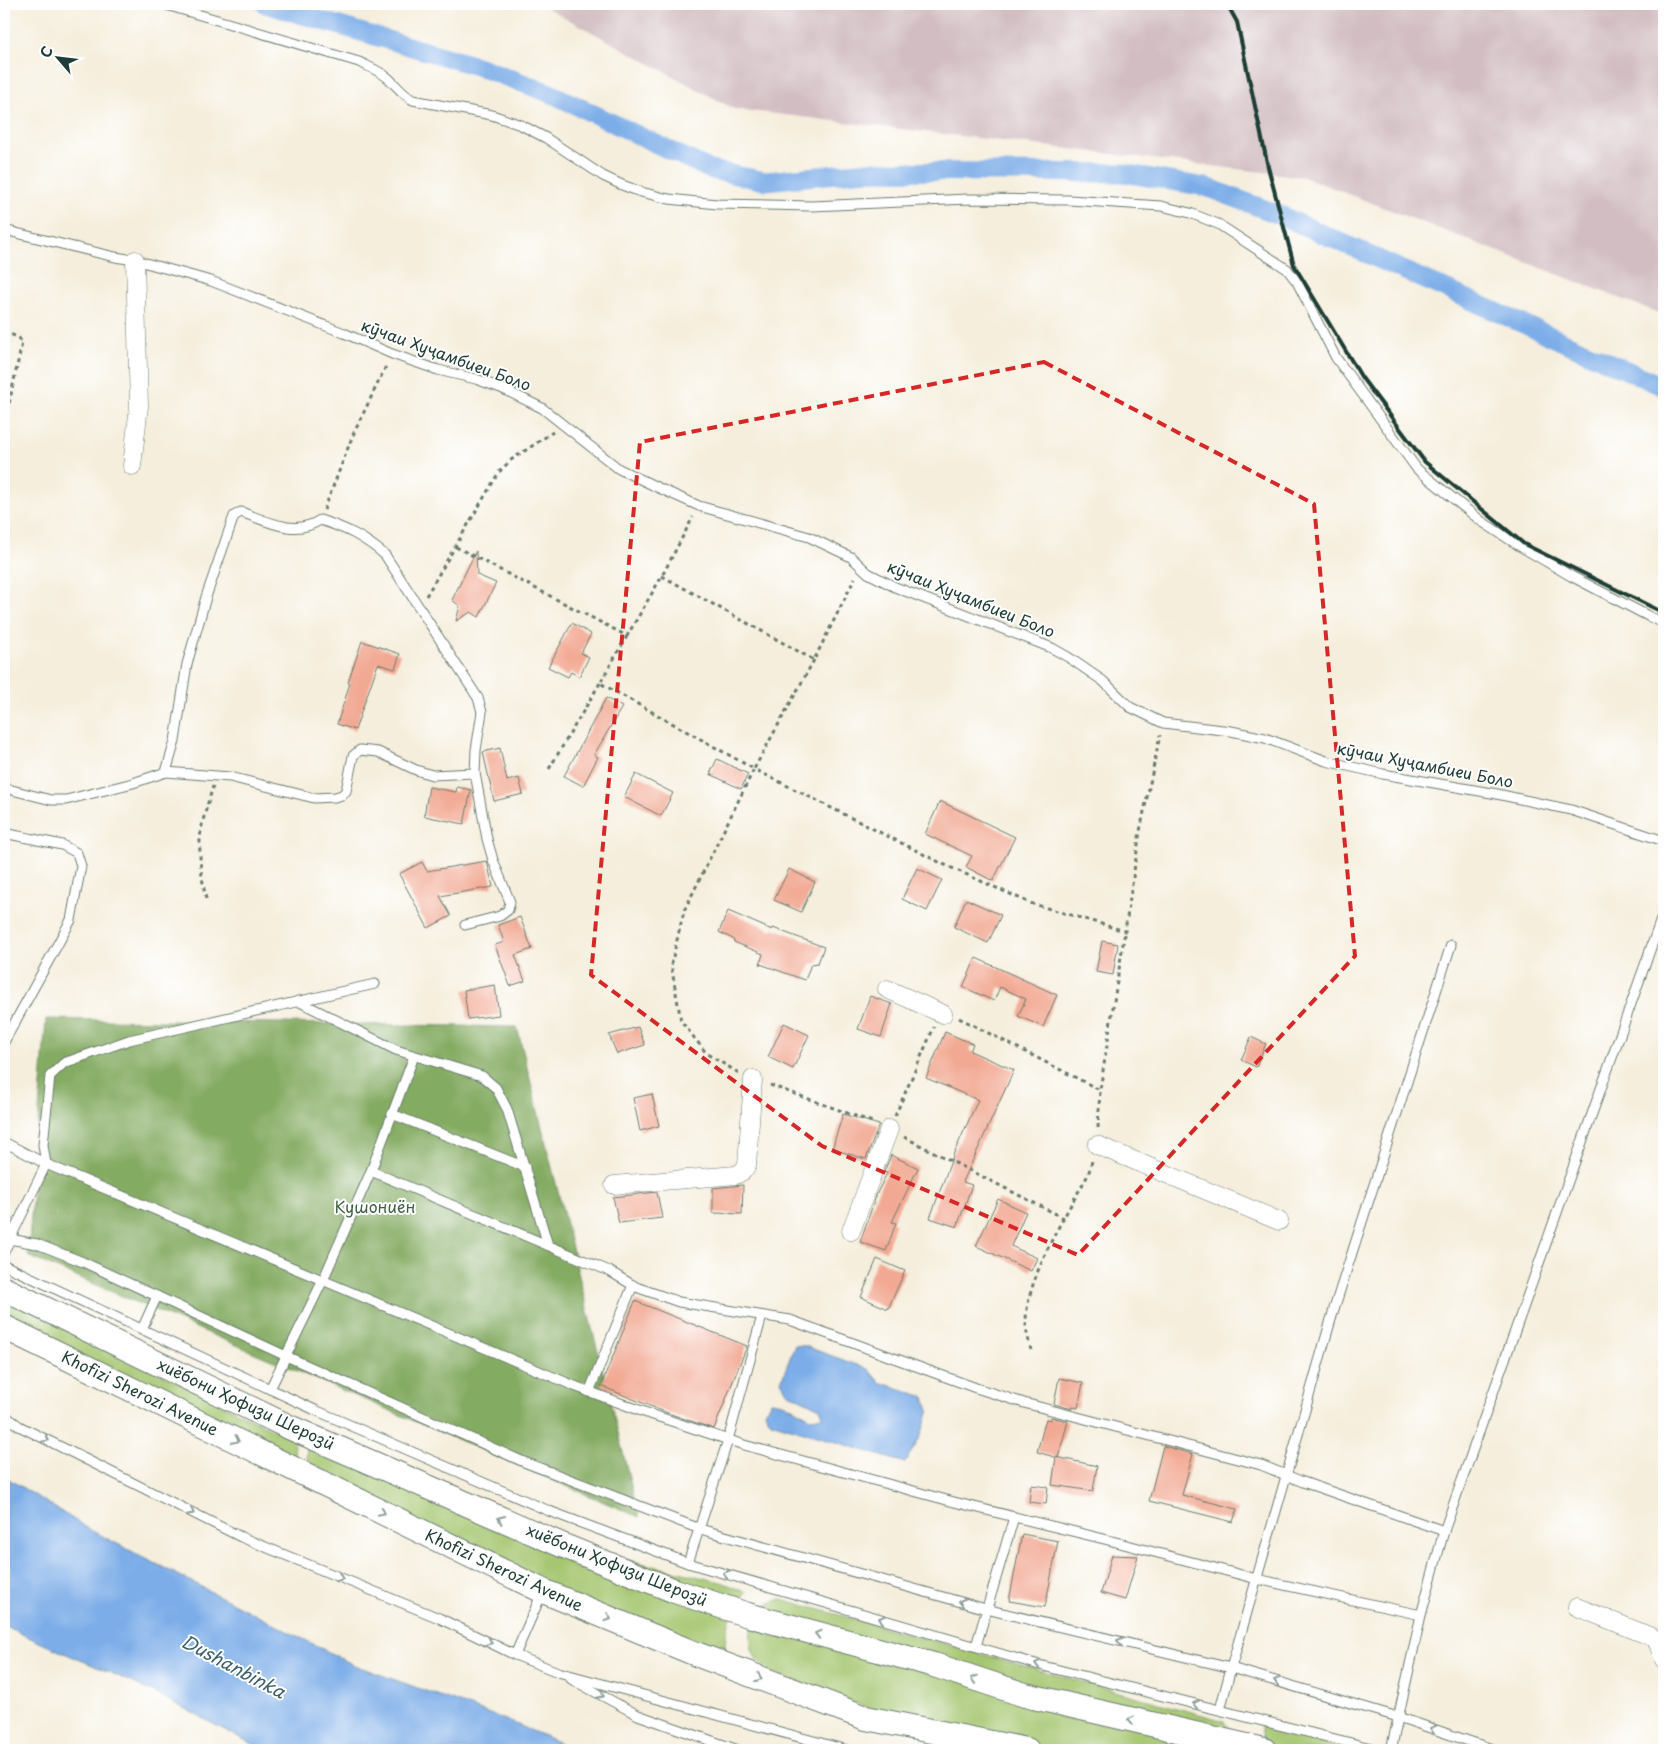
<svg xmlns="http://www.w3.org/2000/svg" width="1668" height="1754" viewBox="0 0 1668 1754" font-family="'Playpen Sans',sans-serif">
  <rect width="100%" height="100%" fill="#fff"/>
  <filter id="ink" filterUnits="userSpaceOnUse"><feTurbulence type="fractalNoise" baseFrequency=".02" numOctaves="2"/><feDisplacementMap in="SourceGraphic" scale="10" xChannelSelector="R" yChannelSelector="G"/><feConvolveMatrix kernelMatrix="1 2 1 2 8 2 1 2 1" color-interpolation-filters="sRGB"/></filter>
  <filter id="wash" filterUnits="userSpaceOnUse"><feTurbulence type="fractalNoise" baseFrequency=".0096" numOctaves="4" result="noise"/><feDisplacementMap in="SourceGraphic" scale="20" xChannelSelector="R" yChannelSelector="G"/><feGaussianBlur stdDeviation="1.12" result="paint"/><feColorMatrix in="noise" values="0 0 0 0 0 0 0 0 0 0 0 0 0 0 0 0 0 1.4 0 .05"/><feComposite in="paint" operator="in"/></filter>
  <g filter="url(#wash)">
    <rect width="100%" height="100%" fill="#f5eedc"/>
    <polygon fill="#d2bec2" points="540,4 1664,4 1664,315 1304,177 734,109"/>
    <g fill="#a5c66f" stroke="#628252">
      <polygon points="4,1296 294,1440 295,1463 4,1329"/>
      <path d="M306,1444L557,1543L721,1582L746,1592C731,1611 724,1630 725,1655L603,1611L308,1468Z"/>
      <path d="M781,1599L1224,1721L1234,1734L1237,1750H1054L872,1709L770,1672C767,1668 761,1665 758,1661C745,1644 749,1617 767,1605C771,1602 777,1601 781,1599Z"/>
      <polygon points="1260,1724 1348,1750 1266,1750"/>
    </g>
    <polygon fill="#84ab62" stroke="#52744b" points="46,1019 517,1027 639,1517 28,1256"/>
    <g fill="#7dade8" stroke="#4e758e">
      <polygon points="795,1345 805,1346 868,1369 879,1382 925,1397 929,1410 921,1436 905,1463 771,1422 765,1412 771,1401 783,1403 811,1418 823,1416 820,1408 787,1392 781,1381"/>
      <path d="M4,1476L92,1531L354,1665L506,1720L577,1750H266C223,1731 182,1706 140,1686C95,1665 48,1648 4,1625Z"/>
    </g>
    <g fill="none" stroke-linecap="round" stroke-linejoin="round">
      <polyline stroke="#7dade8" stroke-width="19" points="265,4 480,67 552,94 711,170 765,181 868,171 1123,173 1206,187 1280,215 1664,387"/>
    </g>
    <g id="blocks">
      <g fill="#f2a993">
        <polygon points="476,551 477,575 496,583 479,617 471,612 456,621 460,606 452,600"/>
        <polygon points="572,623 591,634 581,653 589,657 579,677 571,672 568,677 548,667"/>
        <polygon points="362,641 400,654 395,669 378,664 355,730 337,724 350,683 348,682"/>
        <polygon points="606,698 622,707 594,755 598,757 583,786 564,776"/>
        <polygon points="500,748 507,781 519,778 523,794 494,801 483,752"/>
        <polygon points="717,759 748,774 741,789 710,774"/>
        <polygon points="636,774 673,793 661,816 624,797"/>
        <polygon points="429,787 456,792 457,787 471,790 464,824 424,816"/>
        <polygon points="940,801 1015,837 993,881 966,867 972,856 925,834"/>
        <polygon points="487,861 493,887 440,896 451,916 428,928 399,874 422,862 427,871"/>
        <polygon points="917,868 942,880 927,911 902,899"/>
        <polygon points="789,869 815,882 801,912 774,900"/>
        <polygon points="966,899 1001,915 988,943 954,927"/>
        <polygon points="728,911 772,930 773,928 824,947 818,963 811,964 805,980 760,964 763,954 734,942 733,939 719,932"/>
        <polygon points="520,917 532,949 515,955 525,981 510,986 495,945 504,942 498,925"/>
        <polygon points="1102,941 1118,944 1113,975 1096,972"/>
        <polygon points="976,958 1057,995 1043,1027 1018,1016 1026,999 1000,987 994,1001 963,987"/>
        <polygon points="495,985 499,1015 468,1019 464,990"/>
        <polygon points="870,996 892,1004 881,1037 858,1029"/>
        <polygon points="784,1023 809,1035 793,1069 768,1057"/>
        <polygon points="638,1027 645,1045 617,1054 609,1035"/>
        <polygon points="945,1032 973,1044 970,1051 1014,1070 963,1182 972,1185 957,1227 930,1218 954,1153 978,1100 926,1078"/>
        <polygon points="1251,1037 1266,1044 1256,1067 1241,1060"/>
        <polygon points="652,1094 659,1126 640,1131 633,1098"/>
        <polygon points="843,1114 879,1125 866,1159 832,1149"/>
        <polygon points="891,1155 918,1168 892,1222 896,1223 886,1251 860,1242 877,1193 887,1173 884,1172"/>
        <polygon points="743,1185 742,1214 713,1213 713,1188"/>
        <polygon points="657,1192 662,1218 619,1223 613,1197"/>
        <polygon points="998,1199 1026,1212 1011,1246 1037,1258 1031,1271 976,1246"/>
        <polygon points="877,1259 905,1271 888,1309 861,1297"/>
        <polygon points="635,1301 747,1346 714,1429 665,1412 601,1386"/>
        <polygon points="1059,1378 1083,1383 1078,1408 1072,1407 1072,1409 1054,1404"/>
        <polygon points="1051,1417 1068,1421 1058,1458 1037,1452 1046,1419 1051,1420"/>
        <polygon points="1163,1446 1193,1454 1182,1495 1237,1509 1233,1522 1149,1501"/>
        <polygon points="1056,1457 1097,1466 1093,1491 1052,1485"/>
        <polygon points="1031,1485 1048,1487 1046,1504 1029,1502"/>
        <polygon points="1022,1534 1058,1541 1045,1607 1009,1601"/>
        <polygon points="1112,1555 1138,1556 1125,1600 1101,1593"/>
      </g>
    </g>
  </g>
  <g filter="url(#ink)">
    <use href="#blocks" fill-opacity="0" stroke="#6a7b6f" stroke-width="1"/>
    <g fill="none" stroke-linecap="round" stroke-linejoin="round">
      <g stroke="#6a7b6f" stroke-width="11">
        <g id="lane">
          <path d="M163,4L359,62C369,67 380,71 388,78C397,86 403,95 413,100L492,115L521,125L546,138L603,176L622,185L641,192L669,199L717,204L812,206L968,199L1069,200L1161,206L1190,213L1218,224L1287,269L1297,282L1336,358L1417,469L1481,521L1518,545L1571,576L1650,617L1664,623"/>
          <polyline points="4,230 115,257 135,260 211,281 344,333 392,354 438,370 476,379 501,388 542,408 619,469 661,489 699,506 809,537 851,557 868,573 895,587 1052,648 1068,657 1103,681 1130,707 1163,723 1231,731 1265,738 1326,761 1383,774 1497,794 1571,810 1664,841"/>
          <polyline points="166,772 230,777 314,798 335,797 342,795 346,791 353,756 360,750 378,752 416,770 432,775 475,773"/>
          <path d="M4,788L51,800H66L133,783L166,772L175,741L187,664L206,597L234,516L241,512C267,521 295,537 320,520C346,528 364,537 385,555L478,698L482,712L476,750L475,773L487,839L493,860L510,902L508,910L500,916L465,925"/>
          <polyline points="4,833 62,845 77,853 81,866 71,920 4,1042"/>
          <polyline points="298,1001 396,1050 482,1076 496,1088 507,1109 548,1245"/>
          <polyline points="392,1114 525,1167"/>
          <polyline points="4,1142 46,1164 577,1387 647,1413 744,1445 954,1502 1112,1541 1257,1579 1421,1615"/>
          <polyline points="371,1171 414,1056"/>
          <polyline points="4,1238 37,1244 83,1262 286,1356 524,1462 700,1529 986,1609 1231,1668 1398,1717 1495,1750"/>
          <polyline points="4,1252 46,1164 43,1145 50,1076 64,1063 129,1040 375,984"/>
          <polyline points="4,1265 315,1410 549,1511 688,1563 1039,1665 1379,1750"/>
          <polyline points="142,1329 157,1296"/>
          <polyline points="270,1389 323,1280 371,1171 609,1271 636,1287 679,1302 790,1320 976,1388 1024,1403 1261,1465 1303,1482 1444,1531"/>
          <polyline points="589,1392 633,1285"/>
          <polyline points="4,1415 19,1426 241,1537 439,1618 515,1655 558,1672 847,1750"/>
          <polyline points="688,1563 728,1440 762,1316"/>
          <polyline points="976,1646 1014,1517"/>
          <polyline points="515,1655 542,1593"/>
          <polyline points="571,1679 638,1715 738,1750"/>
          <polyline points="1220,1710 1231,1668 1334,1309 1451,945"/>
          <polyline points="1391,1750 1421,1615 1444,1531 1664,911"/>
        </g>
      </g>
      <g stroke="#6a7b6f" stroke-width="19">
        <g id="street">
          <polyline points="132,466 139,406 135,260"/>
          <polyline points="887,989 943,1014"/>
          <polyline points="1097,1145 1279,1221"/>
          <polyline points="614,1185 736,1175 743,1171 747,1165 753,1079"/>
          <polyline points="851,1231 889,1129"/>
          <polyline points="1577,1607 1652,1637 1657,1641 1664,1660"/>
        </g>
      </g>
      <g stroke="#6a7b6f" stroke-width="26">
        <g id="secondary">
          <polyline points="4,1289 289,1427 564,1546 675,1591 748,1615 934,1665 1025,1695 1264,1750"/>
          <polyline points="4,1327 543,1591 696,1654 866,1718 1027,1750"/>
        </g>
      </g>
      <g stroke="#6a7b6f" stroke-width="3" stroke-dasharray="4 4" stroke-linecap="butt">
        <polyline points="4,331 19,338 22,343 4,427"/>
        <polyline points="324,510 353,435 387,364"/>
        <polyline points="456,547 627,636 662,576 693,517"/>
        <polyline points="662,576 814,660 855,578"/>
        <polyline points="426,596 499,472 511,460 553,432"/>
        <polyline points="627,636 600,683 754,769 684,911 671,965 681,1021 707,1054 739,1073"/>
        <polyline points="814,660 754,769 943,864 1030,903 1125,931 1140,831 1160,735"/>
        <polyline points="549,769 600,683"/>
        <path d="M206,899C202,880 199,860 200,840C201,822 208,804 213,786"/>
        <polyline points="959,1018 1100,1090"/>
        <polyline points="770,1085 875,1123"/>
        <polyline points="895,1116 934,1027"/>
        <polyline points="1098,1128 1100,1090 1125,931"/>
        <polyline points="904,1137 1064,1218"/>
        <path d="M1031,1350C1029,1342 1026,1332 1026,1324C1025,1279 1066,1214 1088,1175L1092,1161"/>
      </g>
      <use href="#lane" stroke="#fff" stroke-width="9"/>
      <use href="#street" stroke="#fff" stroke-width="18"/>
      <use href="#secondary" stroke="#fff" stroke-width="24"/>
      <polyline stroke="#1f3d34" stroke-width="4" points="1227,4 1237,22 1268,167 1294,265 1362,378 1425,462 1524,544 1664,613"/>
    </g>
    <defs><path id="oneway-chevron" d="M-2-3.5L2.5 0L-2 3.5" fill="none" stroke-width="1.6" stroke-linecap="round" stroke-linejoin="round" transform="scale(1.25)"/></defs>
    <g stroke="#8f9e9a">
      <use href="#oneway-chevron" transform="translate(46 1439) rotate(27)"/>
      <use href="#oneway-chevron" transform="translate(236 1440) rotate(26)"/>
      <use href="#oneway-chevron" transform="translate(191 1512) rotate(27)"/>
      <use href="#oneway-chevron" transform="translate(382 1512) rotate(26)"/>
      <use href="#oneway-chevron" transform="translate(501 1519) rotate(-156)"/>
      <use href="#oneway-chevron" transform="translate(726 1574) rotate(-164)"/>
      <use href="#oneway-chevron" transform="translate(340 1578) rotate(22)"/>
      <use href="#oneway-chevron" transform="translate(962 1602) rotate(-164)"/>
      <use href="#oneway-chevron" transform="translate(608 1618) rotate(23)"/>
      <use href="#oneway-chevron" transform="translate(882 1619) rotate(-164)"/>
      <use href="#oneway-chevron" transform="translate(818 1634) rotate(-165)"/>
      <use href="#oneway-chevron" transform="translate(1120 1641) rotate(-166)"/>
      <use href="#oneway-chevron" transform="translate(489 1642) rotate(25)"/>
      <use href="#oneway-chevron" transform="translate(1038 1664) rotate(-165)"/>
      <use href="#oneway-chevron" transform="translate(759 1678) rotate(21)"/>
      <use href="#oneway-chevron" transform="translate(974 1679) rotate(-162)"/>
      <use href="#oneway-chevron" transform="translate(1277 1681) rotate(-164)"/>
      <use href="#oneway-chevron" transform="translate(601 1695) rotate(28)"/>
      <use href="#oneway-chevron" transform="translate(1196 1704) rotate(-166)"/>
      <use href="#oneway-chevron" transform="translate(1131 1720) rotate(-167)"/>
      <use href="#oneway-chevron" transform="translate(1433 1729) rotate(-161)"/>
    </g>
  </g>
  <path fill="none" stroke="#d62828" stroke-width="4" stroke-dasharray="10 6" stroke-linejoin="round" d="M1044,362L1314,504L1355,956L1078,1255L822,1146L591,975L640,442Z"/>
  <g text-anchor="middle" stroke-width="4" stroke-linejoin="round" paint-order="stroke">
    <g font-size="16" fill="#1f3d34" stroke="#fff">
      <text transform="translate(446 355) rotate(20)" y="6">кӯчаи Хуҷамбиеи Боло</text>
      <text transform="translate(971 599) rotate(22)" y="6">кӯчаи Хуҷамбиеи Боло</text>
      <text transform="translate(1425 765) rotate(11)" y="6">кӯчаи Хуҷамбиеи Боло</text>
      <text transform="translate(140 1393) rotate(26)" y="6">Khofizi Sherozi Avenue</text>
      <text transform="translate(246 1404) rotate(25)" y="6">хиёбони Ҳофизи Шерозӣ</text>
      <text transform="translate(617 1565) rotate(22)" y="6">хиёбони Ҳофизи Шерозӣ</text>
      <text transform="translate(504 1570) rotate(25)" y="6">Khofizi Sherozi Avenue</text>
    </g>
    <g font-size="16" fill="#405f43" stroke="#fff">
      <text x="375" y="1213">Кушониён</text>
    </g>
    <g font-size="18" font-style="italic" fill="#3b5f6a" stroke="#fff">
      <text transform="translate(233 1667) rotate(28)" y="6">Dushanbinka</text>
    </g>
  </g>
  <rect width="1668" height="1754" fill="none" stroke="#fff" stroke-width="20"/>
  <g transform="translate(58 58) rotate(298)" stroke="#ffffff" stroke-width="4" paint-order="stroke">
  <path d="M0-4L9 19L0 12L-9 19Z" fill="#1f3d34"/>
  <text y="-8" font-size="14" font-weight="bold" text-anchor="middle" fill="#1f3d34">С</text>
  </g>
</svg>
